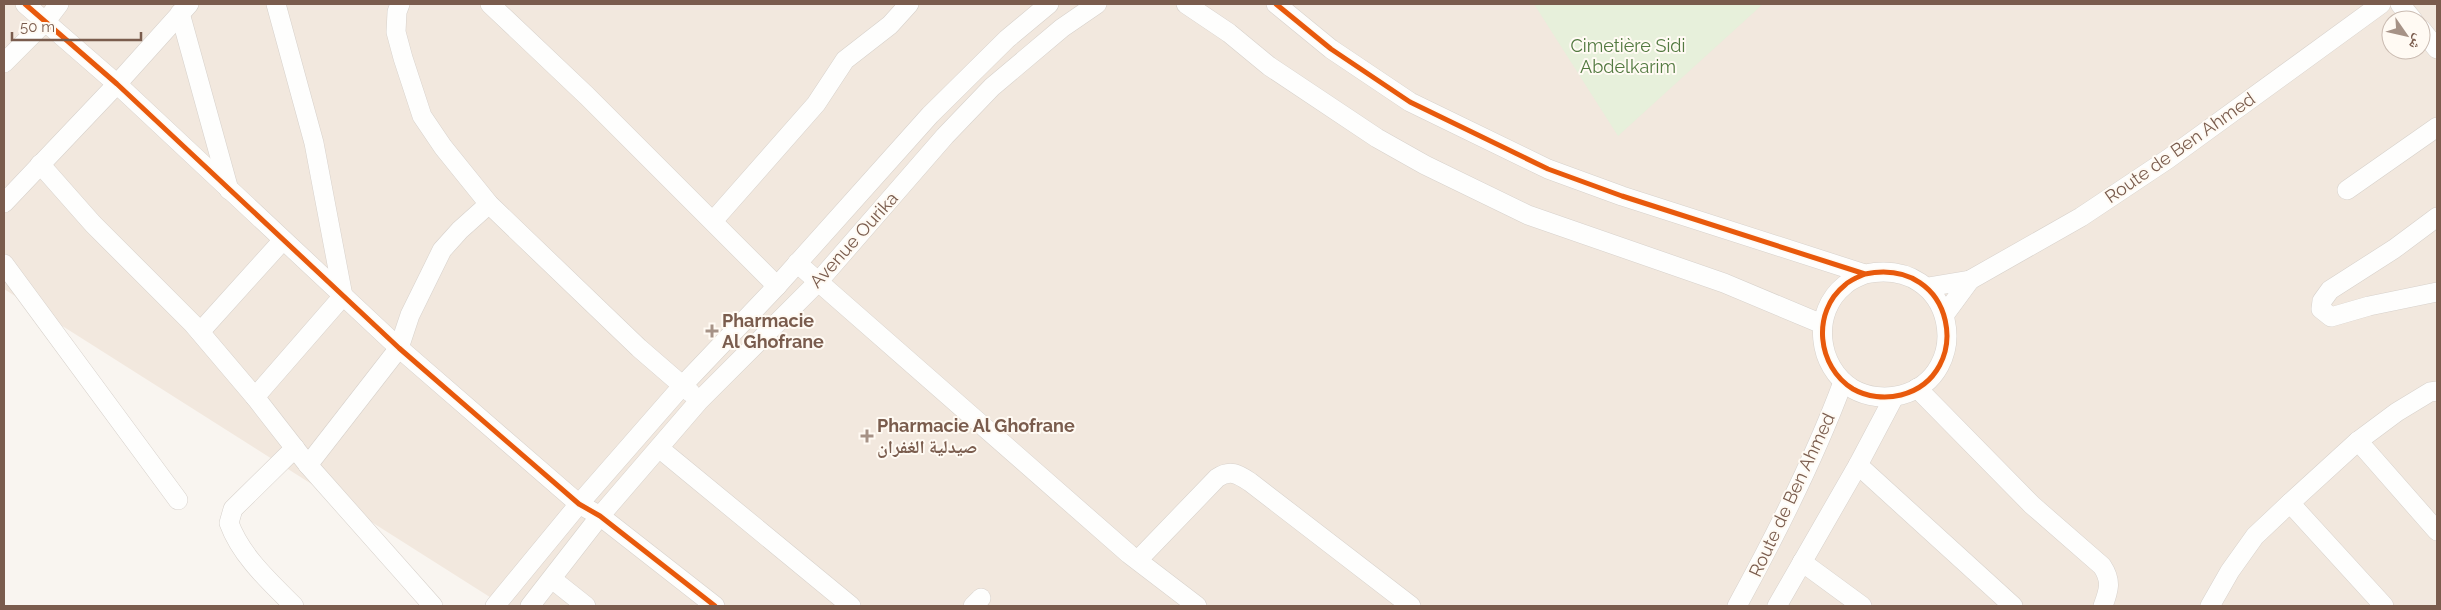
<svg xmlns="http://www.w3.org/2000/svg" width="2441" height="610" viewBox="0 0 2441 610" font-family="Raleway,'Noto Naskh Arabic',sans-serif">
  <rect width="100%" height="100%" fill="#f9f5f0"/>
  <path fill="#f2e8de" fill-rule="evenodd" d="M4,4H2437V606H504L4,289ZM2391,20H2421V50H2391Z"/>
  <polygon fill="#e7f0db" points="1534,4 1763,4 1618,136"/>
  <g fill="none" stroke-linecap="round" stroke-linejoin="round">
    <g stroke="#d7d1cb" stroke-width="20">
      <g id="minor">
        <polyline points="25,4 117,84 399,348 579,504 600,516 715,606"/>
        <polyline points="400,4 397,12 396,32 403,58 422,116 443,147 489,204 639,348 691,393"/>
        <polyline points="490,4 587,96 777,286"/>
        <polyline points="1186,4 1229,33 1269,66 1377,138 1425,165 1528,215 1724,283 1822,324"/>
        <path d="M1276,4L1331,49L1410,102L1548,169L1622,196L1865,274C1957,256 1975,376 1901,395C1885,399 1867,397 1853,389C1817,367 1811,312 1845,285C1850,280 1858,277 1865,274"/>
        <polyline points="2400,4 2413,20"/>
        <polyline points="180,13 229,190"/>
        <polyline points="2421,29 2437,49"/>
        <polyline points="4,63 46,21 59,4"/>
        <polyline points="40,164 93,224 193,324 255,397 308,465 433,606"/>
        <polyline points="2347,190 2437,127"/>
        <polyline points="4,203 117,84 189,4"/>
        <polyline points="2437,217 2394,249 2330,290 2322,301 2321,309 2331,317 2369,306 2437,292"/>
        <polyline points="713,221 816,104 845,60 890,25 909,4"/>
        <polyline points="797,263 1129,554 1197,606"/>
        <polyline points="4,264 178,500"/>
        <polyline points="1928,287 1970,280 2081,217 2168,159 2381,4"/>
        <polyline points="1945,314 1970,280"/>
        <polyline points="200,332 283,240"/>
        <path d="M1917,388L2032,505L2102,566C2112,581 2109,590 2103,606"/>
        <polyline points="255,397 343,296 314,143 276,4"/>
        <polyline points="2358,441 2437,531"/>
        <polyline points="659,448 851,606"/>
        <polyline points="308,465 399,348 410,315 442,250 460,230 489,204"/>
        <polyline points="1858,465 2013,606"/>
        <polyline points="2290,503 2384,606"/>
        <path d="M1138,560L1217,478C1230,469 1238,474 1250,482L1411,606"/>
        <polyline points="1802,562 1862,606"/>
        <polyline points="552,579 586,606"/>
        <path d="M294,606C270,582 241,556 229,523L233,509L295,448"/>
        <polyline points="495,606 579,504 683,385 777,286 930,115 1007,39 1049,4"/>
        <polyline points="530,606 600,516 699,401 818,282 945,136 992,87 1062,28 1097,4"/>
        <polyline points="973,606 981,598"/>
        <path d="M1737,606C1777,533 1814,460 1843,382"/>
        <polyline points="1777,606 1858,465 1894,397"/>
        <polyline points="2210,606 2230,571 2255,536 2290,503 2358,441 2397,412 2430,392 2437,391"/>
      </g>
    </g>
    <use href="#minor" stroke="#fefefd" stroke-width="19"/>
    <g stroke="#fffaf3" stroke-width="8">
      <g id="cycleway">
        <polyline points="25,4 117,84 399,348 579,504 600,516 715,606"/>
        <path d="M1276,4L1331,49L1410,102L1548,169L1622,196L1865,274C1957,256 1975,376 1901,395C1885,399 1867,397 1853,389C1817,367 1811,312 1845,285C1850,280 1858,277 1865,274"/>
      </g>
    </g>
    <use href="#cycleway" stroke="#e8590c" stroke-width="5"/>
  </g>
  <g fill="#a69286" stroke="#fffaf3" stroke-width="2">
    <path d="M709.5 323.5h5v5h5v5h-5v5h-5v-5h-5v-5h5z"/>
    <path d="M864.5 428.5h5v5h5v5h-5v5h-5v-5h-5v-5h5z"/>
  </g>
  <g text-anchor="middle" stroke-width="4" stroke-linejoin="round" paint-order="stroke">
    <g font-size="18" fill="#537a41" stroke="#fffaf3">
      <text x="1628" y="52">Cimetière Sidi<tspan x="1628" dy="21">Abdelkarim</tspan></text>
    </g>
    <g font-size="18" fill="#7a5c4d" stroke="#fffaf3">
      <text transform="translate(2180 148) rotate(-35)" y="6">Route de Ben Ahmed</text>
      <text transform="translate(854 240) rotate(-48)" y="6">Avenue Ourika</text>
      <text transform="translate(1792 495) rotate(-65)" y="6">Route de Ben Ahmed</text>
    </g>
    <g font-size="18" font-weight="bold" fill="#7a5c4d" stroke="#fffaf3" text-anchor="start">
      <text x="722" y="327">Pharmacie<tspan x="722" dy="21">Al Ghofrane</tspan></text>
      <text x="877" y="432">Pharmacie Al Ghofrane<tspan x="877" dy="21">صيدلية الغفران</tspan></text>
    </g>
  </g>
  <rect width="2441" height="610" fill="none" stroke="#7a5c4d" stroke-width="10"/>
  <g transform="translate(2406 35) rotate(124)"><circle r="24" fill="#fffaf3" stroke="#cabbb1"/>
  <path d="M0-4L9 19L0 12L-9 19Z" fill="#a69286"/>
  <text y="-8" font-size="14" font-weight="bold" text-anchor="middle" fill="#7a5c4d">ش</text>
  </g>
  <path d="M12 32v8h129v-8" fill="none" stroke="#7a5c4d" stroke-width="2.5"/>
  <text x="20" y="32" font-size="15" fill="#7a5c4d" stroke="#fffaf3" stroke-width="4" paint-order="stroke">50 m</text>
</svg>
